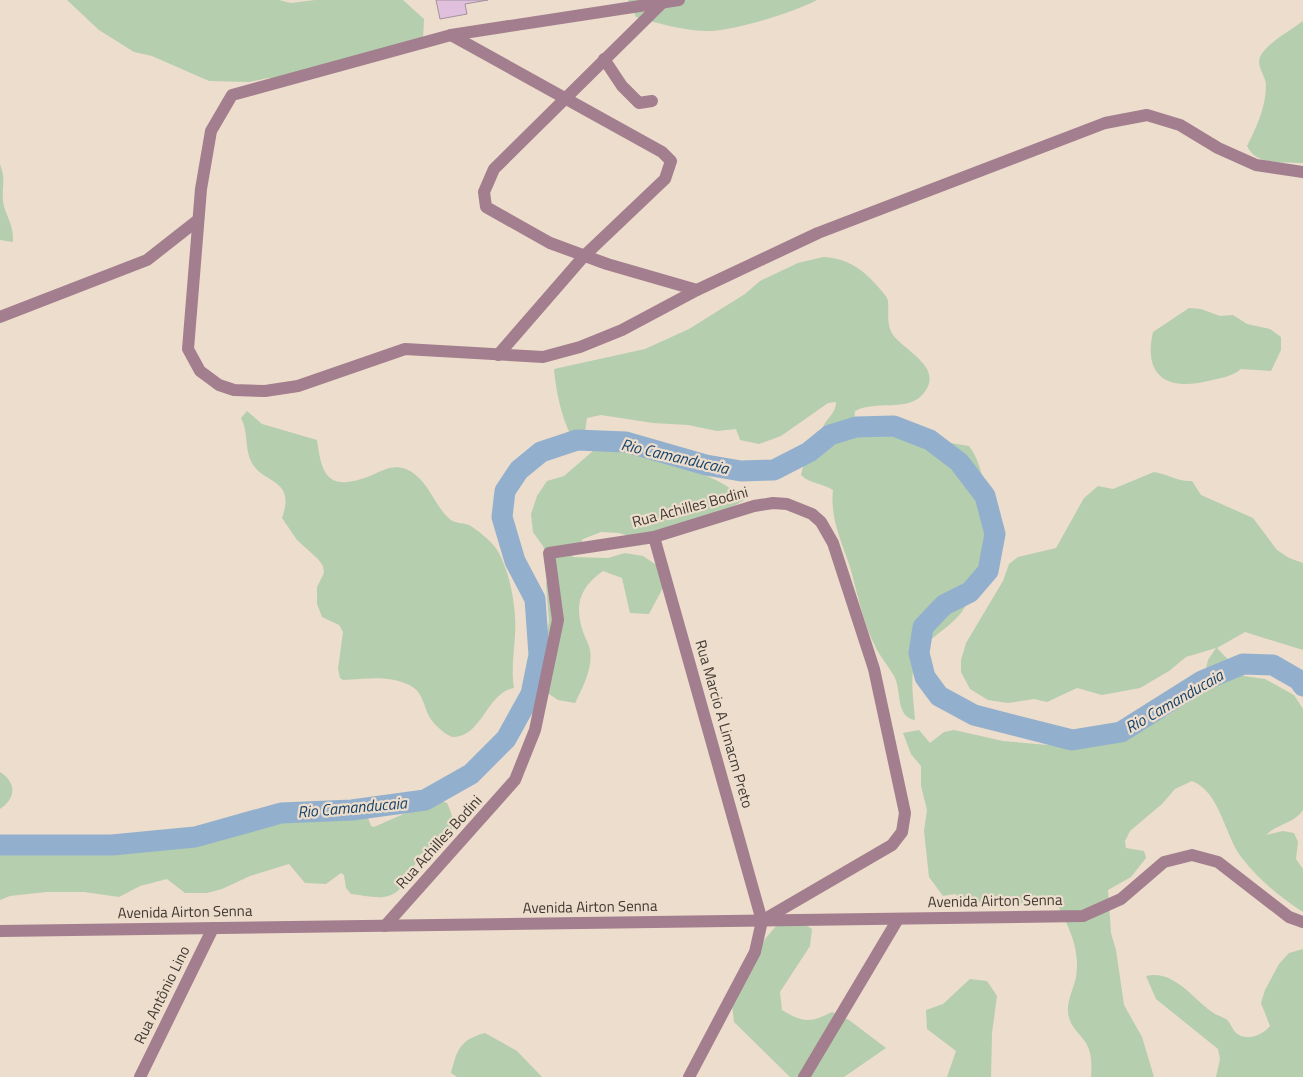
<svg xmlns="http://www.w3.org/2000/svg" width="1303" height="1077" viewBox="0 0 1303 1077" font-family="'Titillium Web',sans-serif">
  <rect width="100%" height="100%" fill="#edddcc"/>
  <g fill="#b5ceae">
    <polygon points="67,0 279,0 291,3 315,0 403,0 424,19 423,39 288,78 268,78 249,82 209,81 152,56 134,52 99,30"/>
    <path d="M628,0H817C792,13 742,28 713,31C688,32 660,24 636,17Z"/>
    <path d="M1303,21V163C1283,162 1256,166 1247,146C1257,126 1266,107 1266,84C1265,75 1255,65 1261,55C1270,41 1290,31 1303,21Z"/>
    <path d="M0,164C6,182 2,183 3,200C4,215 14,222 13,242L0,240Z"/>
    <path d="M823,257C848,258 864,270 880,289C883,293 887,296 888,301C889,312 886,325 893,335C906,352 945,368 923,394C909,412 875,400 855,411L854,420L870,430L969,446C997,482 988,578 961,613C948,630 924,639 916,659C909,677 914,702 915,720C895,717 902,690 894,676C889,667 882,659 877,650C863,624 858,595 850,567C841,540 830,518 833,490C822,483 810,484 801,475C805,457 816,440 825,423C830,416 836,411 836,402L828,403L781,436L759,444L740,440L736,429L717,431L688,425L653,423L601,415L587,418L585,432L575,438L571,436C561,415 556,392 554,369L645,349L689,329L745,294L760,281L798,263Z"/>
    <path d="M1189,308L1201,309L1220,316L1233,315L1247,324L1270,329L1281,337V350L1271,371L1241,369C1232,377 1220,378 1208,381C1167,391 1143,376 1153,332Z"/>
    <path d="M247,411L262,424L317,440C322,479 330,491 370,476C382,471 392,464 406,469C428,478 435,508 451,520C455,523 463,523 469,525C476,529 490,540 495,547C510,568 517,610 515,635C514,653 511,670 514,688C487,692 482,737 453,737C446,736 433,723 430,718C423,705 423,690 407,684C387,675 365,679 343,680L340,678L338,669L343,632L339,625L322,617L317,604V587L324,573L323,566L318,559L297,540L282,518C297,476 260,485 250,459C245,446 248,431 241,418Z"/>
    <path d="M612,447C653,461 715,469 744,500L721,514L637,539L619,533L601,532L583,539L572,557L608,558L625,553L643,556L658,566L666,582L649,614L630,613L622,578L603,571C580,587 574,605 583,632C585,638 589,644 590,650C593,668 583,687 575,703L558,700L543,690L537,673L543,655L549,621L546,584L550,565L543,546L533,532L531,514L537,496L547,481L564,476L593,451Z"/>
    <path d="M1154,472C1168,474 1178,482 1192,481L1201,495L1253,518L1277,550L1289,558L1303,563V650L1245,632L1217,648L1244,676L1265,679L1294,695L1303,709V810C1295,823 1277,824 1266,835L1283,831L1294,833L1298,842L1296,859L1303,869V912C1280,897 1259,880 1242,858C1224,835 1221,793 1192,781L1175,789L1162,804L1130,831L1125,841L1126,848L1144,851L1146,858L1131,877L1108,890L1111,933L1116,950L1124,1005L1142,1037L1154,1077H1091C1092,1064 1092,1051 1084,1040C1076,1030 1069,1025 1068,1011C1067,1001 1074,987 1076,977C1081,947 1067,924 1054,898L1039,904L974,902L964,900L955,894L943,896L929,877L924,831L927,810L921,786V766L911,754L903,733L919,730L930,743L944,732L954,730L1003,741L1048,745H1073L1109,739L1167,716L1193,698L1203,681L1208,660L1216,648L1186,657L1169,671L1140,688L1102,695L1077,688L1047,702L1034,699L1008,703L988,700L970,689L961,672V660L966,643L1003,581L1009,564L1018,557L1056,548L1084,498L1098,486L1113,489Z"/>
    <path d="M0,772C17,783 16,798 0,809Z"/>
    <path d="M441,801L447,803C463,836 444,839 419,855C413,870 403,896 383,897C373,898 361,895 351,894L346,888L344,875L341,873L326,884L305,883L289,864L250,876L222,889L207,893H185L167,879L140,886L119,897L84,892H46L10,896L0,900V848L30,842L61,843L87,838L148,841L192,835L239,815L258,813H302L337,810L368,818L371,826L374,827L424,805Z"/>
    <path d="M795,918L812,929L810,946L780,992L782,1010C803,1023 811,1023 832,1012L849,1020L886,1048L844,1077H790L734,1022L732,1004L765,939L777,925Z"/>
    <path d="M1303,949V1077H1216L1220,1059L1218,1049L1156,999L1146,976C1175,969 1194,1001 1215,1014C1218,1016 1223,1017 1226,1019C1230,1022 1232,1028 1235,1032C1245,1042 1262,1036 1270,1026L1261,1003L1265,990L1279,964L1289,953Z"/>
    <polygon points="970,979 987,981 997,996 992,1033 991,1077 947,1077 956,1051 927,1029 926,1010 943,1004"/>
    <path d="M485,1033L517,1051L542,1077H457L451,1073C457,1049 460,1040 485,1033Z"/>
  </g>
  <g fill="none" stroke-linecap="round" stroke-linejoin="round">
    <polyline stroke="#92b0cd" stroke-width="21" points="0,845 112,845 195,837 281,813 352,810 425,800 471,774 506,739 531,694 539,655 535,599 515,561 502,517 505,491 519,470 541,452 577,440 626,442 706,465 741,471 774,470 809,452 830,435 856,427 894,426 930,440 959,462 985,496 995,534 988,571 970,592 944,605 923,627 919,653 925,677 939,696 974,715 1072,740 1121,732 1202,681 1243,664 1273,665 1299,680 1303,686"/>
  </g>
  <polygon fill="#e1c0dd" stroke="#a291a0" points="436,0 488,0 465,4 467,14 440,19"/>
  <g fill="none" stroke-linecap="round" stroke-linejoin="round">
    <g stroke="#a37e8e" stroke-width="12">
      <polyline points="679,0 451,35 232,95 211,131 201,189 188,349 200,371 219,385 234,390 265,391 298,386 405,349 543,357 580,347 622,330 697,290 818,233 1105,123 1147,115 1180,125 1218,148 1256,165 1303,172"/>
      <polyline points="662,3 494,169 484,192 486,207 550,243 607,264 697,290"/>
      <polyline points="451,35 662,152 671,161 665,179 584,256 498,355"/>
      <polyline points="604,59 622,86 639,103 652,101"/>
      <polyline points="0,317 147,260 198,220"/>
      <polyline points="654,537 762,921 755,952 689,1077"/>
      <polyline points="385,926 515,780 535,730 558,620 549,553 654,537 754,506 773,503 787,504 812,514 821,522 833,543 874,669 905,813 902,832 892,845 763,920"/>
      <polyline points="0,931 1083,916 1121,899 1164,862 1192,855 1218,862 1289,917 1303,922"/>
      <polyline points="140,1077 213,928"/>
      <polyline points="804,1077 898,919"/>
    </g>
  </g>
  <g text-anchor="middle" stroke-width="4.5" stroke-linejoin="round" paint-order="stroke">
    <g font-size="15" fill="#403933" stroke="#edddcc">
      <text transform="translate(690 507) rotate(-15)" y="5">Rua Achilles Bodini</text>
      <text transform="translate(724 724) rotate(74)" y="5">Rua Marcio A Limacm Preto</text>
      <text transform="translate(439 842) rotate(-48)" y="5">Rua Achilles Bodini</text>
      <text transform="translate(995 901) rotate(-1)" y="5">Avenida Airton Senna</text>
      <text transform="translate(590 907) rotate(-1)" y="5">Avenida Airton Senna</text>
      <text transform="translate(185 912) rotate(-1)" y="5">Avenida Airton Senna</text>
      <text transform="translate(162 995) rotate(-64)" y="5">Rua Antônio Lino</text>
    </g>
    <g font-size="16" font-style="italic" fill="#16446b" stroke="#edddcc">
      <text transform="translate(675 456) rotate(13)" y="6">Rio Camanducaia</text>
      <text transform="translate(1174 701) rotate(-30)" y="6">Rio Camanducaia</text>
      <text transform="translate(352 807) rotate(-5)" y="6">Rio Camanducaia</text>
    </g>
  </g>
</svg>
